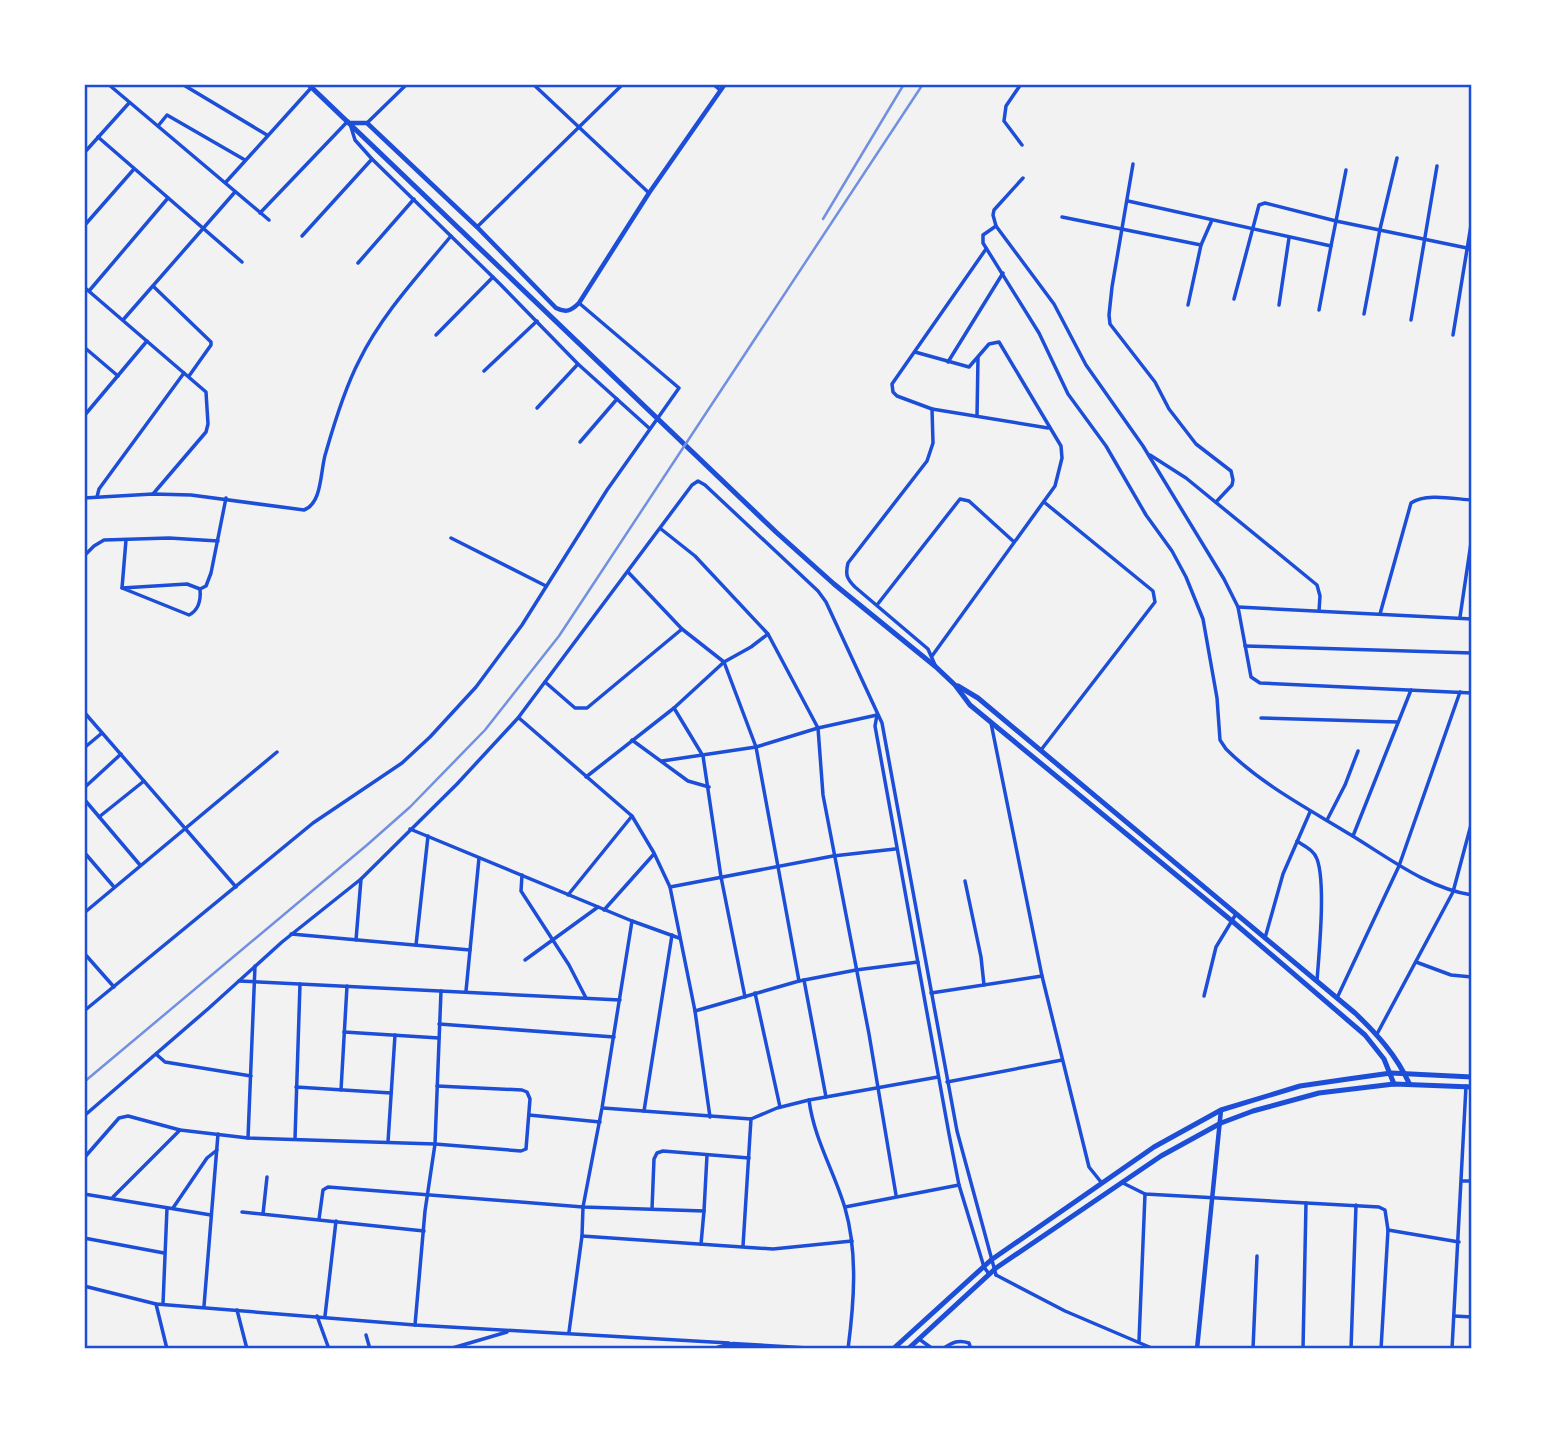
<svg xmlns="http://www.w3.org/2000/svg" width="1556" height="1433" viewBox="0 0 1556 1433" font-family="Arial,sans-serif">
  <rect width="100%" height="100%" fill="#f2f2f2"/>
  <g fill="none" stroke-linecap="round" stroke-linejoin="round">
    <g stroke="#1d4ed8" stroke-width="3.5">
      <polyline points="108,84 269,220"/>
      <polyline points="182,84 267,135"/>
      <polyline points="533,84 649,193"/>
      <polyline points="713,84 720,90"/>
      <polyline points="1021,84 1006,106 1004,121 1022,145"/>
      <polyline points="367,123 407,84"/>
      <polyline points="158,126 167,115 245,160"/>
      <polyline points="351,127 355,140 372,159 500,284 578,364 649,428"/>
      <polyline points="98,137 242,262"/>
      <polyline points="84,153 129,103"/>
      <polyline points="1133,164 1112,287 1109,315 1110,324 1155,382 1169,409 1196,444 1231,471 1233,480 1232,485 1216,502"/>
      <polyline points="1023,178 994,210 993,215 996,226 1054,304 1086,365 1143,446 1224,579 1238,607 1251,677 1260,683 1472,693"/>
      <polyline points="226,182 311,88"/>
      <polyline points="1128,201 1331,246 1336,221 1467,248 1472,251"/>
      <polyline points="260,213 348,121"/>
      <polyline points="1062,217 1201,245 1212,220"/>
      <polyline points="84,226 134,169"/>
      <path d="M996,226L983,235V243L1039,333L1068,394L1106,446L1146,515L1172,551L1186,577L1203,619L1217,698L1220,740L1226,749C1262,785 1309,809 1351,835C1389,858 1427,888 1472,895"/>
      <polyline points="477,227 623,84"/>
      <polyline points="302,236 372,159"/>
      <polyline points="358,263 414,199"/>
      <polyline points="153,286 211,342 211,345 189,376"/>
      <polyline points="84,287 206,392 208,424 206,432 153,494"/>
      <polyline points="89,291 168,198"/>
      <polyline points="1234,299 1259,205 1265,203 1336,221 1346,170"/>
      <polyline points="1188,305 1201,245"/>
      <polyline points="1279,305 1289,238"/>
      <polyline points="1319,310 1331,246"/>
      <polyline points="1364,314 1380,229 1397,158"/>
      <polyline points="123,320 235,192"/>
      <polyline points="1411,320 1437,166"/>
      <polyline points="436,335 493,277"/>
      <polyline points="1453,335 1472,219"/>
      <polyline points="84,347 118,376"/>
      <polyline points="915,352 969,367 989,344 999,342 1061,446 1062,458 1055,486 932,656"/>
      <polyline points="948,362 1003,273"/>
      <polyline points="484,371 537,321"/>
      <polyline points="537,408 578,364"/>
      <polyline points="932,409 1048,428"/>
      <polyline points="84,416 147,341"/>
      <polyline points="977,416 978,358"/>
      <polyline points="580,442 617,399"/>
      <polyline points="1150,455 1186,478 1317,585 1320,596 1319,611"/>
      <polyline points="97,497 99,489 184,373"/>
      <path d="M84,498L153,494L191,495L304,510C323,503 320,469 326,452C334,424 346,386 359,361C382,314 418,276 451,236"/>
      <polyline points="661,529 695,556 768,634 818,728 823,795 869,1034 896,1195"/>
      <polyline points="451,538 546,586"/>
      <polyline points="84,556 94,546 104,540 169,538 218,541"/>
      <polyline points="628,572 682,629 724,662 756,747 799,981"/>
      <path d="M187,584L200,589C201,600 199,610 189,615L122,588Z"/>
      <polyline points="122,588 126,540"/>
      <polyline points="200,589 206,586 211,573 226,498"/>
      <polyline points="877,605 960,499 969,501 1013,541"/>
      <polyline points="1238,607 1472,619"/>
      <path d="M1380,614L1411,503C1426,493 1454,499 1472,500"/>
      <polyline points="1460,617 1472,536"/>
      <polyline points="1245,646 1472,653"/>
      <path d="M935,665L928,649L855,587C847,579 845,575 848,563L927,461L933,443L932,409L897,396L893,392L892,384L986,249"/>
      <polyline points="545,682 575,708 587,708 682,629"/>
      <polyline points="674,708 703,756 721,877 745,997"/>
      <polyline points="84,712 236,887"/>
      <polyline points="877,715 875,726 949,1134 959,1185 984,1267 989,1274"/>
      <polyline points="519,718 632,816 654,853 670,887 695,1011 710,1117"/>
      <polyline points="1261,718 1398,722"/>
      <polyline points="991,723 1042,976 1089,1167 1101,1182"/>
      <polyline points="632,740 688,781 709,787"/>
      <polyline points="84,748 102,733"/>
      <polyline points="1041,750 1155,602 1153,591 1044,502"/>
      <polyline points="662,761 756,747 818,728 877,715"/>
      <polyline points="586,777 674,708 724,662 751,647 768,634"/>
      <polyline points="84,788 121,754"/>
      <polyline points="84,799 140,865"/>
      <polyline points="99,817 144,781"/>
      <polyline points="1327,820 1345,785 1358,751"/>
      <polyline points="410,829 632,921 679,938"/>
      <polyline points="1353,836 1411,690"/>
      <path d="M1297,841C1304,846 1314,850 1317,859C1326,883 1319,953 1317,981"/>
      <polyline points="84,852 114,887"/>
      <polyline points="522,875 521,891 569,965 586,998"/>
      <polyline points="965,881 981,957 984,985"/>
      <polyline points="670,887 833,856 895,849"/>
      <polyline points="568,895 632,816"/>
      <polyline points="604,910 654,854"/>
      <polyline points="84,913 277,752"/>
      <polyline points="291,934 470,950"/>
      <polyline points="1265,938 1283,874 1310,812"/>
      <polyline points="356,940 361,879"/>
      <polyline points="416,945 428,836"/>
      <polyline points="84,953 114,987"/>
      <polyline points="525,960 598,907"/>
      <polyline points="1416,962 1451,975 1472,977"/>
      <polyline points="804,980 826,1097"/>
      <polyline points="239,981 620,1000"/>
      <polyline points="466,991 479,858"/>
      <polyline points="755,993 780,1107"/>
      <polyline points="931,993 1042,976"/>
      <polyline points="1204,996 1216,947 1236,914"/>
      <polyline points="1337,998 1399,866 1460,692"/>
      <polyline points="84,1011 313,823 402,763 430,737 476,687 522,625 607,490 679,388 579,303"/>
      <polyline points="695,1011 799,981 856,970 918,962"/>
      <polyline points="439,1024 614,1037"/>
      <polyline points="344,1032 439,1038"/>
      <polyline points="1377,1034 1453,892 1472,821"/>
      <polyline points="156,1054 165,1062 251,1076"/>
      <polyline points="947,1082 1062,1060"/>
      <polyline points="296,1087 391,1093"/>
      <polyline points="341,1090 347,986"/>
      <path d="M809,1100C814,1139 834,1171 845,1208C858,1253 854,1303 848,1349"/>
      <polyline points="603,1108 751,1119 777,1108 809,1100 938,1077"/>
      <polyline points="644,1111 672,935"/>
      <polyline points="529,1115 600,1122"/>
      <polyline points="84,1116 209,1008 282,942 361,879 457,784 518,718 692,485 698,481 705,485 818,591 826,602 882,723 957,1131 996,1275"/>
      <polyline points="248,1138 255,966"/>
      <polyline points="295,1139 300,984"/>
      <polyline points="388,1142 395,1035"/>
      <polyline points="84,1158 119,1118 128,1116 180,1130 248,1138 435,1144 521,1151 526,1149 530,1099 527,1092 522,1090 437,1086"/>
      <polyline points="1462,1181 1472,1181"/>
      <polyline points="1123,1183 1145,1194 1379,1207 1385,1210 1388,1230 1459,1242"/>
      <polyline points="84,1194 211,1215"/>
      <polyline points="113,1197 180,1130"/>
      <polyline points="845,1207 959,1185"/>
      <polyline points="173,1208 207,1158 217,1150"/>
      <polyline points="652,1209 654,1159 657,1153 663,1151 749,1158"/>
      <polyline points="704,1211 707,1155"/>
      <polyline points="242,1212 424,1231"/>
      <polyline points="263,1214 267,1177"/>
      <polyline points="319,1219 323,1190 328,1187 583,1207 704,1211 701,1244"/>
      <polyline points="582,1236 773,1249 852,1241"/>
      <polyline points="84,1238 164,1253"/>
      <polyline points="743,1246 751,1119"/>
      <polyline points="996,1275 1065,1311 1154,1349"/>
      <polyline points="84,1286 156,1304 415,1325 729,1343"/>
      <polyline points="156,1304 167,1349"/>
      <polyline points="163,1304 167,1208"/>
      <polyline points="204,1306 218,1134"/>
      <polyline points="237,1310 247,1349"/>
      <polyline points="317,1316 329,1349"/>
      <polyline points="325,1316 336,1221"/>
      <polyline points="1454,1316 1472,1317"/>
      <polyline points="415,1325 425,1211 435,1144 441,991"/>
      <polyline points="569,1332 582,1236 583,1207 602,1108 632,921"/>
      <polyline points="366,1335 370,1349"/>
      <polyline points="919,1339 933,1349"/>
      <polyline points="1139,1341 1145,1194"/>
      <polyline points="449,1349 507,1332"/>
      <path d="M942,1349C952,1343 957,1339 969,1343L971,1349"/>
      <polyline points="1253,1349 1257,1256"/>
      <polyline points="1303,1349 1306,1203"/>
      <polyline points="1351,1349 1356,1205"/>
      <polyline points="1381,1349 1388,1230"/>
      <polyline points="1452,1349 1466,1086"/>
    </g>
    <g stroke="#1d4ed8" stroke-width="4.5">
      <path d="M350,123H367L477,227L556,308C566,313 571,311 579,303L649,193L725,84"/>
      <polyline points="713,1349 733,1344 817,1349"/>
      <polyline points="1197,1349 1221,1110"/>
    </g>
    <g stroke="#1d4ed8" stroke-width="5">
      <polyline points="308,84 776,532 834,584 936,667 955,685 970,705 1232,921 1365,1035 1384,1059 1394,1084"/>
      <path d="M958,686L978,698L1355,1013C1377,1034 1396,1055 1409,1083"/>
      <polyline points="893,1349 991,1260 1154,1147 1221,1110 1300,1086 1348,1079 1391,1073 1472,1077"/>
      <polyline points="908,1349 996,1268 1161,1156 1221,1123 1253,1111 1319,1093 1394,1084 1472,1087"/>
    </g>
    <g stroke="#7290e2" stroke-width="2.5">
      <polyline points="823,219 904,84"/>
      <polyline points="84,1082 367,845 410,807 485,730 559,636 923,84"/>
    </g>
  </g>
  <rect width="1556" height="1433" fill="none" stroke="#ffffff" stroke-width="172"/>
  <rect x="86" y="86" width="1384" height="1261" fill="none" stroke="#1d4ed8" stroke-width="2.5"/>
</svg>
